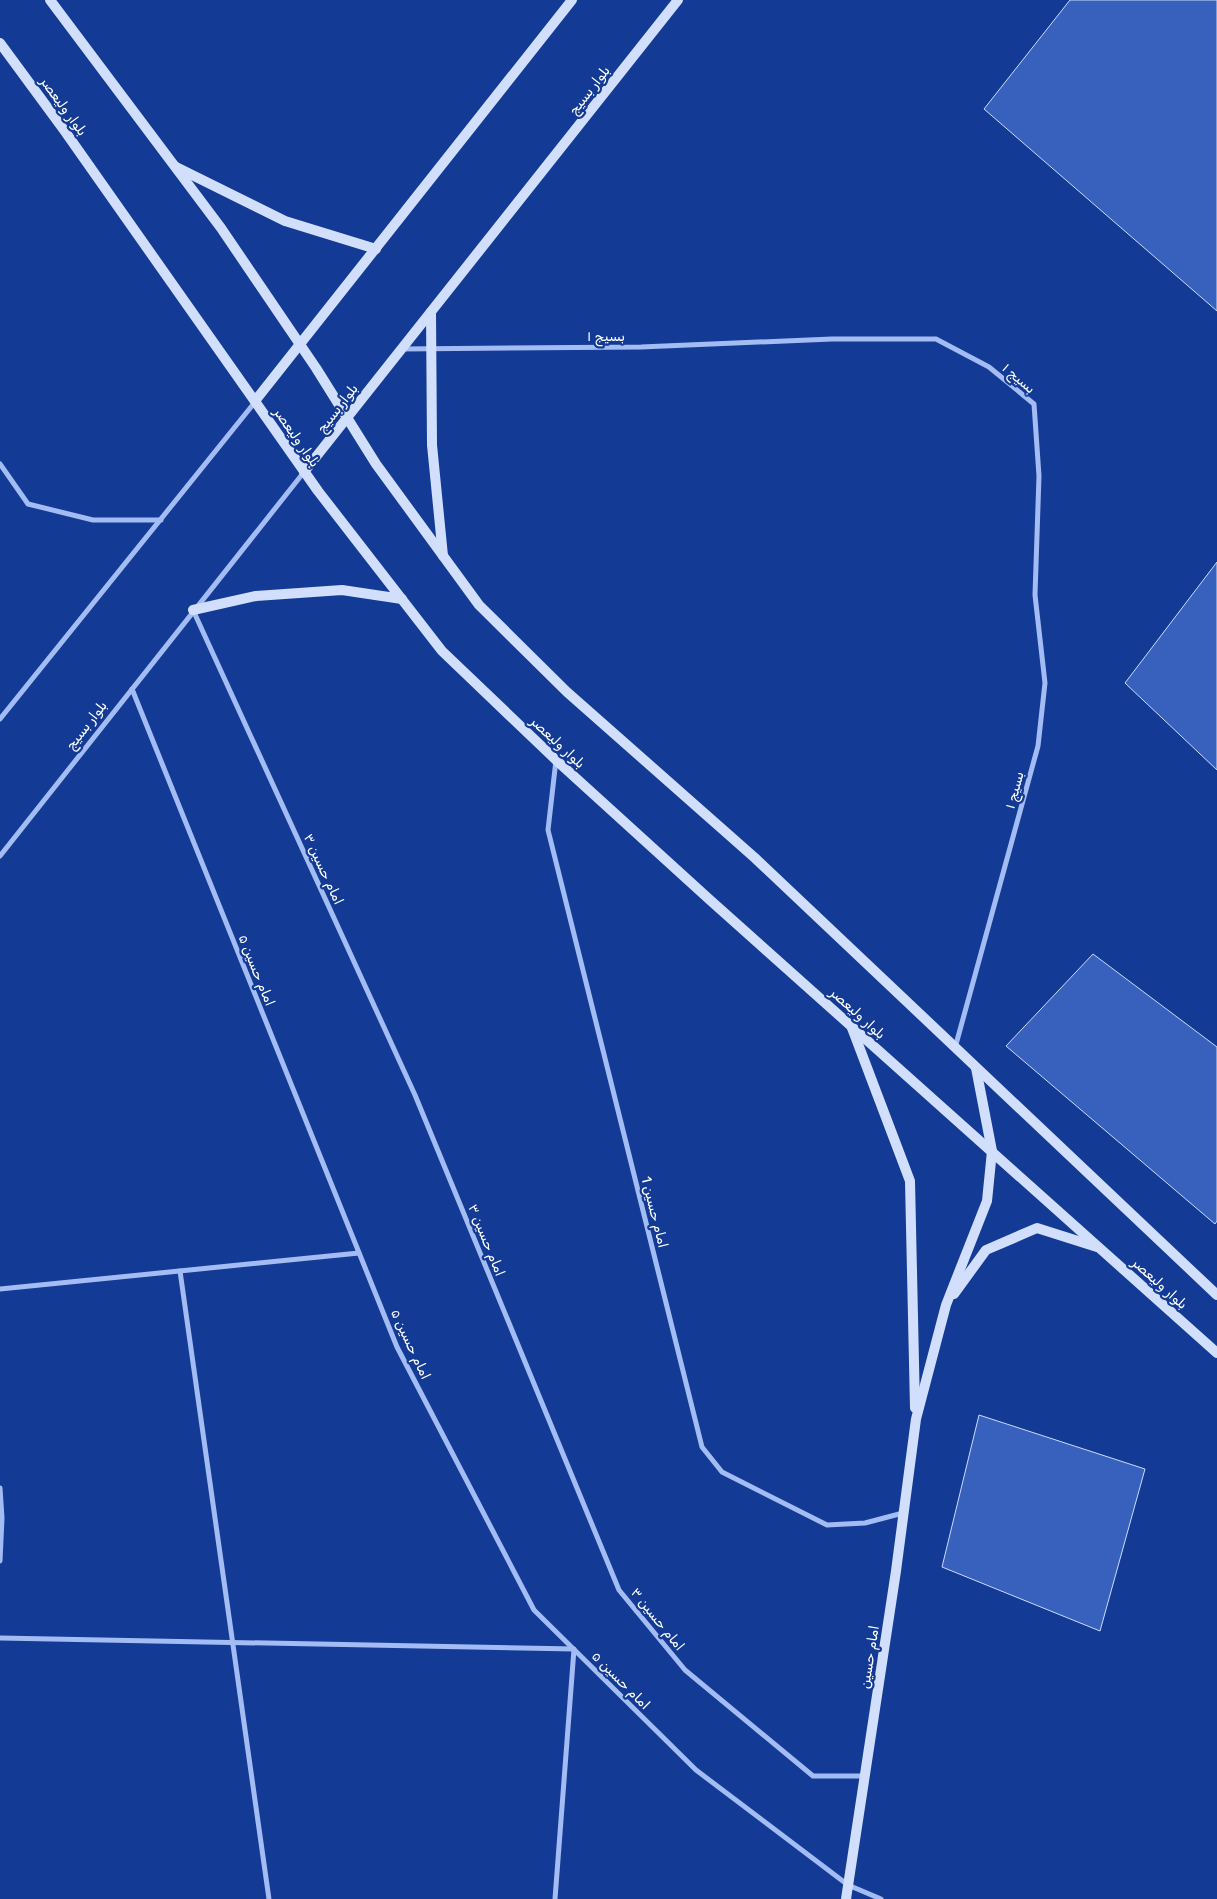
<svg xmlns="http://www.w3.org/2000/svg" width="1217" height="1899" viewBox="0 0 1217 1899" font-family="Rubik,'Noto Sans Arabic',sans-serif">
  <rect width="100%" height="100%" fill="#133b95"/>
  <g fill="#3761bc" stroke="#cadbfd">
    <polygon points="1070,0 1217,0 1217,311 984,109"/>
    <polygon points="1217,562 1217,770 1125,683"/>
    <polygon points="1093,954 1217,1047 1217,1221 1215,1224 1006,1046"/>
    <polygon points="979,1415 1145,1469 1100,1631 942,1567"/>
  </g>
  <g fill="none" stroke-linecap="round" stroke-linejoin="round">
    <g stroke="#a3bcf3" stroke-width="5">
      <polyline points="402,349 641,347 832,339 936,339 989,367 1034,404 1039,476 1035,595 1045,683 1038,746 955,1048"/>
      <polyline points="0,464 28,504 93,520 161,520"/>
      <polyline points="193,610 415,1095 619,1590 685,1670 813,1776 864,1776"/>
      <polyline points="132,689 397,1347 534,1610 696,1770 848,1885 881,1899"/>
      <polyline points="0,719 255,402"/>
      <polyline points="556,760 548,830 702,1447 722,1472 827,1525 865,1523 903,1513"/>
      <polyline points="0,856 304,472"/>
      <polyline points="180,1271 269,1899"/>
      <polyline points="0,1289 359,1253"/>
      <polyline points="0,1488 2,1518 0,1561"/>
      <polyline points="0,1638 574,1649 555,1899"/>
    </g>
    <g stroke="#d2dffc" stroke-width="10">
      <polyline points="50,0 221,228 316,368 376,464 479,605 567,692 755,858 1217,1295"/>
      <polyline points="0,43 64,130 318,491 442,651 556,760 710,900 1217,1353"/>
      <polyline points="176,167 285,221 376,249"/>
      <polyline points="431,312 432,445 443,556"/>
      <polyline points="255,401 572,0"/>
      <polyline points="304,472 678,0"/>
      <polyline points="193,610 256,596 342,590 402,599"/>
      <polyline points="852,1028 910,1181 915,1408"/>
      <polyline points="954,1294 986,1250 1037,1228 1097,1247"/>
      <polyline points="846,1899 896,1571 916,1419 946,1305 987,1201 992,1151 976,1068"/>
    </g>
  </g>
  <g text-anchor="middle" stroke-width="4.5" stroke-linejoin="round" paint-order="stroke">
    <g font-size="14" fill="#fff" stroke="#133b95">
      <text transform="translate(589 90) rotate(-52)" y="5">بلوار بسیج</text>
      <text transform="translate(64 106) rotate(54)" y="5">بلوار ولیعصر</text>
      <text x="606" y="341">بسیج ۱</text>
      <text transform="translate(1019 378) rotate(40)" y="5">بسیج ۱</text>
      <text transform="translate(337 408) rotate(-52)" y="5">بلوار بسیج</text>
      <text transform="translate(297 437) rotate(55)" y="5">بلوار ولیعصر</text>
      <text transform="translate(86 725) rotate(-52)" y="5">بلوار بسیج</text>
      <text transform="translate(558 742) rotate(43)" y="5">بلوار ولیعصر</text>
      <text transform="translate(1014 790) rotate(-75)" y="5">بسیج ۱</text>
      <text transform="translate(324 869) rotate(65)" y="5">امام حسین ۳</text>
      <text transform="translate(257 970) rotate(68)" y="5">امام حسین ۵</text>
      <text transform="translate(858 1013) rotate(42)" y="5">بلوار ولیعصر</text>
      <text transform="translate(655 1212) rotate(76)" y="5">امام حسین 1</text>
      <text transform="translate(487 1240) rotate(68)" y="5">امام حسین ۳</text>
      <text transform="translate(1160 1283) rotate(42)" y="5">بلوار ولیعصر</text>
      <text transform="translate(411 1344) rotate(65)" y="5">امام حسین ۵</text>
      <text transform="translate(658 1619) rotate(51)" y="5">امام حسین ۳</text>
      <text transform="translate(869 1657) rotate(-81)" y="5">امام حسین</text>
      <text transform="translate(621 1680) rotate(45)" y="5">امام حسین ۵</text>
    </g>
  </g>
</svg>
